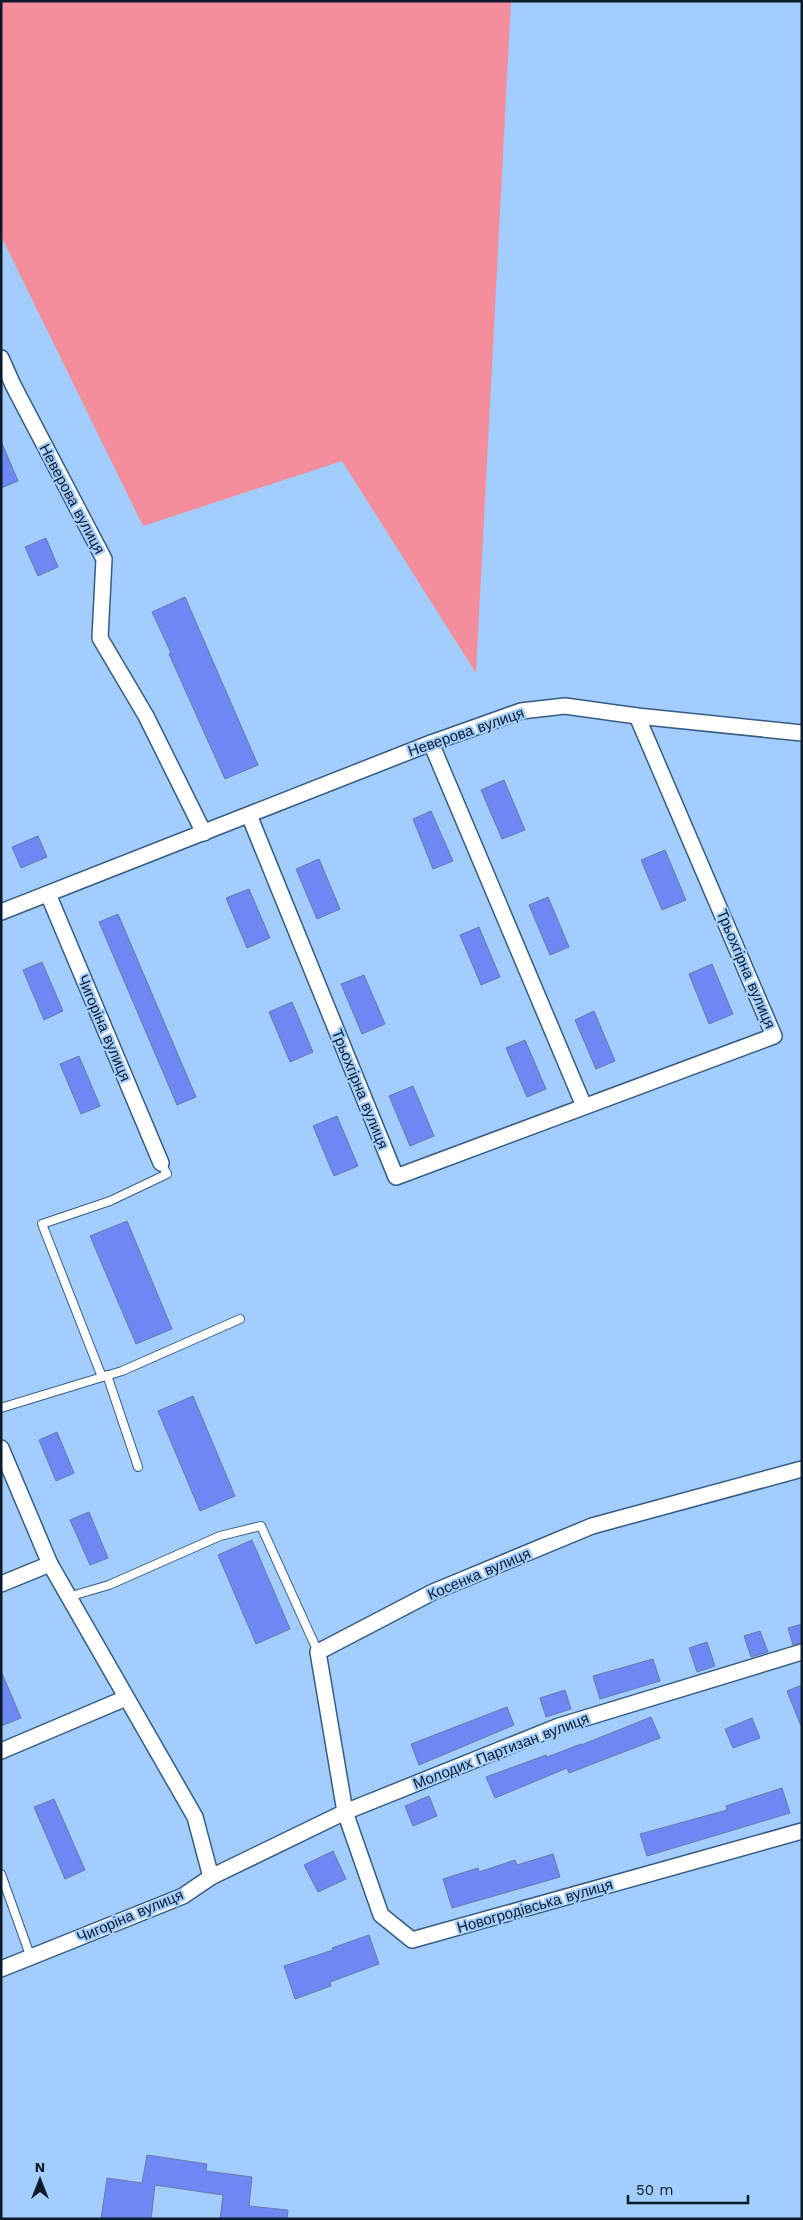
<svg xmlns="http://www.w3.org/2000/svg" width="803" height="2220" viewBox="0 0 803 2220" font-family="'Work Sans',sans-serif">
  <rect width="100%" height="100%" fill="#a3cdfc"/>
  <polygon fill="#f48d9c" points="1,1 511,1 476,673 342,461 143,526 1,236"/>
  <g fill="#6d87f3" stroke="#6a79ac">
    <polygon points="1,441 18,481 1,488"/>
    <polygon points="46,538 58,567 38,576 25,547"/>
    <polygon points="185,597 258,765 225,779 169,654 171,653 152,612"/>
    <polygon points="504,780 525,830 502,839 481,790"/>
    <polygon points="431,811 453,861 433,869 413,819"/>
    <polygon points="38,836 47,857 21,868 12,847"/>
    <polygon points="665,850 686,900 662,910 641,860"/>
    <polygon points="319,859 340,909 317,919 296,869"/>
    <polygon points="249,889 270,938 247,948 226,898"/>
    <polygon points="548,897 569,947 550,955 529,905"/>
    <polygon points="118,914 196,1097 177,1105 99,922"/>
    <polygon points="479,927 500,977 481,985 460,935"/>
    <polygon points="42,962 63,1011 44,1020 23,970"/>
    <polygon points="712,964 733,1014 709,1024 689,974"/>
    <polygon points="364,975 385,1024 362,1034 341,984"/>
    <polygon points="292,1002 313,1052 290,1062 269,1012"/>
    <polygon points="594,1011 615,1061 596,1069 575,1020"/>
    <polygon points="525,1040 546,1089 527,1097 506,1048"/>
    <polygon points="79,1056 100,1106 81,1114 60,1064"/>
    <polygon points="413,1086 434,1136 410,1146 389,1096"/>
    <polygon points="337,1116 358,1166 334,1176 313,1126"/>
    <polygon points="127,1221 172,1329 136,1344 90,1236"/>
    <polygon points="193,1396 235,1496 200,1511 158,1411"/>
    <polygon points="57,1432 74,1473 56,1481 39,1440"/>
    <polygon points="89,1512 108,1558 90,1565 70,1520"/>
    <polygon points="252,1540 290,1629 256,1644 218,1555"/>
    <polygon points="802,1624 802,1643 793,1645 788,1628"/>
    <polygon points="760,1631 768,1652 751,1657 744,1636"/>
    <polygon points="707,1642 715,1666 697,1672 689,1648"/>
    <polygon points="653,1659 660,1681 600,1699 593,1676"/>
    <polygon points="1,1671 21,1718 1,1726"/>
    <polygon points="802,1685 802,1726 801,1726 787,1691"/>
    <polygon points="565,1690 571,1709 546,1717 540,1698"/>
    <polygon points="507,1707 514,1725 419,1765 411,1744"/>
    <polygon points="651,1717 660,1738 569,1773 567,1768 495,1798 486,1777 546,1755 547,1757 581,1744 581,1745"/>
    <polygon points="752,1718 760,1738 733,1748 725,1729"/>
    <polygon points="782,1788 790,1813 647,1856 640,1834 727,1810 726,1806"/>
    <polygon points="429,1796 437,1816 413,1826 405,1806"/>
    <polygon points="54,1799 85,1870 65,1879 34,1807"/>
    <polygon points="333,1851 346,1879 318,1892 304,1865"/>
    <polygon points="553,1854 560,1877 452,1908 443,1879 478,1868 479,1872 515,1860 517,1865"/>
    <polygon points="369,1935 379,1964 330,1982 331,1986 295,1999 284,1966 333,1950 332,1948"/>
    <polygon points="147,2155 207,2164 206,2171 252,2177 249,2206 288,2210 287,2219 220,2219 223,2195 155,2185 151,2219 101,2219 107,2178 142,2183"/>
  </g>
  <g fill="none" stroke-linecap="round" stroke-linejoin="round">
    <g stroke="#355c85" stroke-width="10">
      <g id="service">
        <polyline points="107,1375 138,1467"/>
        <polyline points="102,1377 42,1224 110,1201 167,1174 161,1163"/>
        <polyline points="1,1408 122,1371 240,1319"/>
        <polyline points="68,1597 109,1585 220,1536 261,1526 318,1652"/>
        <polyline points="1,1874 31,1958"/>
      </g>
    </g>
    <g stroke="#355c85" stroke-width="18">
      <g id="minor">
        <polyline points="1,358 13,385 104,559 100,638 146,716 204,833"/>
        <polyline points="431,743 584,1106"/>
        <polyline points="249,815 396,1177 774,1036 637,716"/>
        <polyline points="48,894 161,1163"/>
        <polyline points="1,912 431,743 521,711 565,706 637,716 802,733"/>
        <polyline points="1,1448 50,1564 195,1817 211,1877"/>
        <polyline points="802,1469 592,1526 433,1592 318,1652 345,1812 381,1915 412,1940 802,1831"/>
        <polyline points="1,1584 50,1564"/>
        <polyline points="1,1751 126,1698"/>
        <polyline points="1,1969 183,1896 211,1877 345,1812 559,1726 802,1652"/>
      </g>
    </g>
    <use href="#service" stroke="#fff" stroke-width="8"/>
    <use href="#minor" stroke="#fff" stroke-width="15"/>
  </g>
  <g text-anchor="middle" stroke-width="4.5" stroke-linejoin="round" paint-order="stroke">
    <g font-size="15" fill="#0b1b2c" stroke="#a3cdfc">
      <text transform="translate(72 499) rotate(62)" y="5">Неверова вулиця</text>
      <text transform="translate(466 732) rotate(-19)" y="5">Неверова вулиця</text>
      <text transform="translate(746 969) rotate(67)" y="5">Трьохгірна вулиця</text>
      <text transform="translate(104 1028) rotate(67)" y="5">Чигоріна вулиця</text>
      <text transform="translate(360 1089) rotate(68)" y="5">Трьохгірна вулиця</text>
      <text transform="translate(479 1574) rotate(-23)" y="5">Косенка вулиця</text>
      <text transform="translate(501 1751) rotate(-21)" y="5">Молодих Партизан вулиця</text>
      <text transform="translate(535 1906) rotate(-16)" y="5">Новогродівська вулиця</text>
      <text transform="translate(130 1916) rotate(-23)" y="5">Чигоріна вулиця</text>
    </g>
  </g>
  <rect width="803" height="2220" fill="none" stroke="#0b1b2c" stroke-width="5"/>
  <g transform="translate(40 2180)" stroke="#a3cdfc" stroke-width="4" paint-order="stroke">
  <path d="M0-4L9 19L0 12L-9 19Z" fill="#0b1b2c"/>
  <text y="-8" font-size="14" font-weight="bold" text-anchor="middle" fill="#0b1b2c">N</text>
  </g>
  <path d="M628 2195v8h120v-8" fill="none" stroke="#0b1b2c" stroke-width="2.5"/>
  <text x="636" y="2195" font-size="15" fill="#0b1b2c" stroke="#a3cdfc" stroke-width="4" paint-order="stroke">50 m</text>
</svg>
